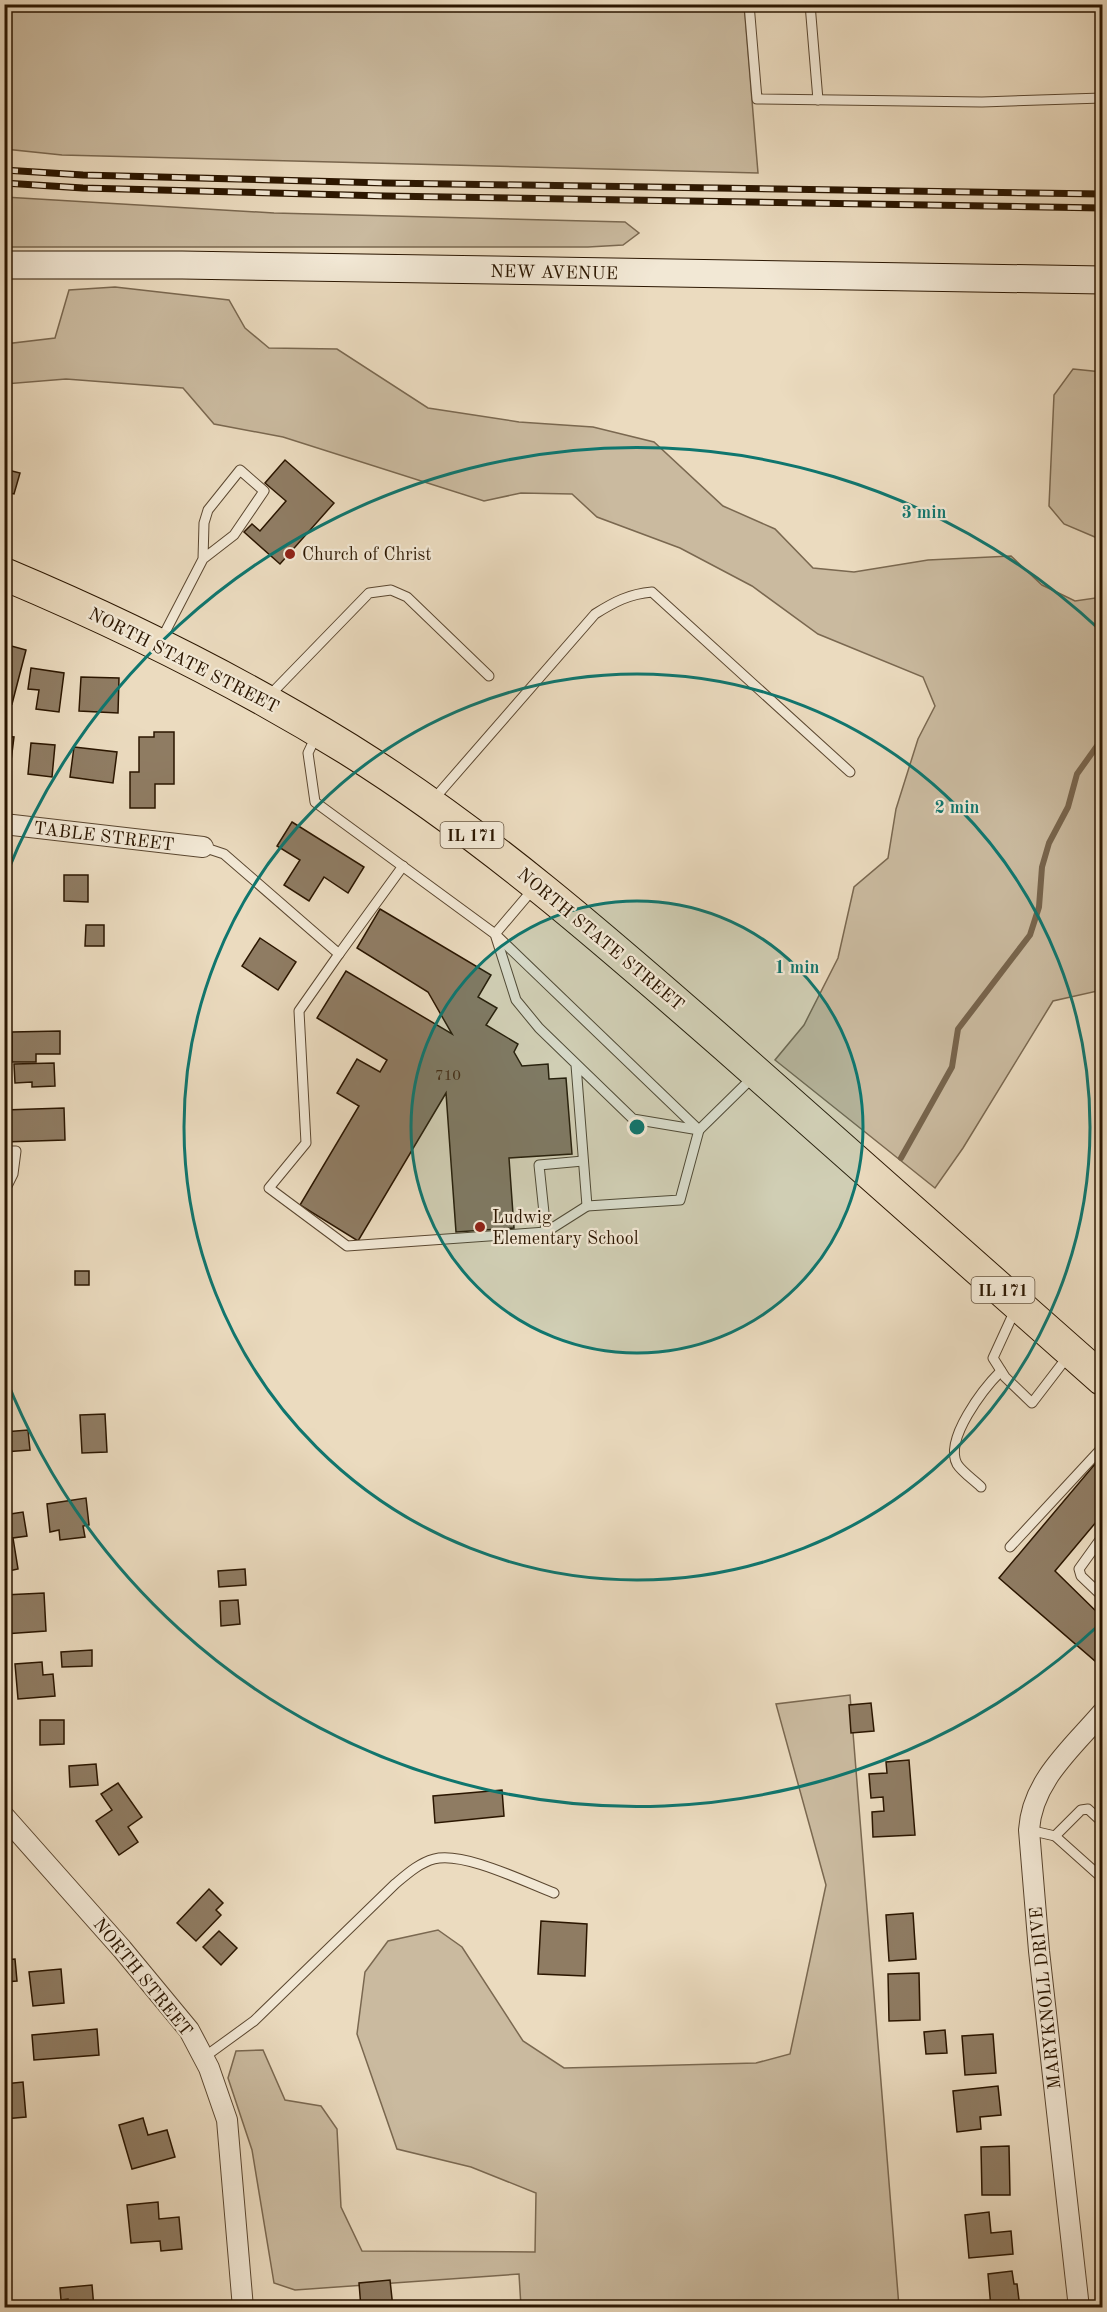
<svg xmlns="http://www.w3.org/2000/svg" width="1107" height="2312" viewBox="0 0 1107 2312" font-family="'Old Standard TT',serif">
  <rect width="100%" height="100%" fill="#ebdbbf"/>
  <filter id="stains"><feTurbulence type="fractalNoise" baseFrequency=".00333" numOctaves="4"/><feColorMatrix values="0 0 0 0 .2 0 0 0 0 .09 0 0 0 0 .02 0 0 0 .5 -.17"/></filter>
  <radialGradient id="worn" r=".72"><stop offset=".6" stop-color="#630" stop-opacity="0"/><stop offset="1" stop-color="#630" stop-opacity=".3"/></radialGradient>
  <g fill="#caba9f" stroke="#7a6850" stroke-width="1.5">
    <polygon points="744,4 758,173 62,155 5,149 5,5"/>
    <polygon points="4,197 274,213 625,222 639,233 623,245 588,247 5,247"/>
    <polygon points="115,287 229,300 245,328 269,348 337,349 428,408 519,422 593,427 654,442 723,506 775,529 813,568 854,572 928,560 1011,556 1042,585 1075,601 1102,597 1102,990 1053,1001 963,1148 935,1188 775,1060 804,1025 838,958 854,887 888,858 896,809 918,739 935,706 923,677 818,634 752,586 680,548 597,517 572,494 521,493 484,501 283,437 214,424 183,388 66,379 5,384 5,344 55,338 69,290"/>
    <polygon points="1073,369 1102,372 1102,540 1064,524 1049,506 1054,395"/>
    <polygon points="850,1695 899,2307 521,2307 519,2274 295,2290 274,2283 252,2150 228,2078 236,2051 263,2050 285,2100 321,2106 337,2129 341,2207 362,2251 535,2252 536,2193 471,2167 397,2149 357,2034 365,1972 388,1941 438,1930 462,1947 523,2041 564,2068 756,2063 790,2054 826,1885 776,1704"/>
  </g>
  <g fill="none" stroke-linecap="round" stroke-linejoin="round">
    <polyline stroke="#77644c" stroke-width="6" points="901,1158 952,1067 958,1029 1030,935 1039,907 1042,867 1049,843 1068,807 1077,774 1102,739"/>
  </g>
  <g fill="#8f7c63" stroke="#2b1600" stroke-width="1.5">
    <polygon points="285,460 334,503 280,564 244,532 252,524 260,531 286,501 265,483"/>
    <polygon points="4,469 20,473 14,494 4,492"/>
    <polygon points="4,644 26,650 12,704 4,702"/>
    <polygon points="31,668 64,673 59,712 36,709 39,690 28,689"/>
    <polygon points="81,677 119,678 118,713 79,711"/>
    <polygon points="154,732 174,732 174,784 155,784 155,808 130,808 130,772 139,772 139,737 154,737"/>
    <polygon points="4,736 14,737 10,769 4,769"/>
    <polygon points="31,743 55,745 52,777 28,774"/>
    <polygon points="74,747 117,752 113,783 70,777"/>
    <polygon points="292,822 364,867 348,893 324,877 309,901 284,885 300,860 277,846"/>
    <polygon points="64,875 88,875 88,902 64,901"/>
    <polygon points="380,909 491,975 478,997 497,1008 486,1025 518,1044 514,1052 522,1066 548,1064 549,1079 566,1078 572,1154 509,1158 514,1228 456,1232 446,1093 358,1241 300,1205 359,1106 337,1093 357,1059 380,1072 387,1060 317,1018 346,971 452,1034 428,992 357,948"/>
    <polygon points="86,925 104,925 104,946 85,946"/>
    <polygon points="260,938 296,962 278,990 242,966"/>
    <polygon points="60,1031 60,1054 36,1054 36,1062 12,1062 12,1032"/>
    <polygon points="54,1063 55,1086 32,1087 32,1082 15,1083 14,1064"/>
    <polygon points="64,1108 65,1140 4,1142 4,1110"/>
    <rect x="75" y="1271" width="14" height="14"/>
    <polygon points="105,1414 107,1452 82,1453 80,1415"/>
    <polygon points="28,1430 30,1450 4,1452 4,1432"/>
    <polygon points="1095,1464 1102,1470 1102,1515 1055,1571 1102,1617 1102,1667 999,1578"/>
    <polygon points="86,1498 89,1525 83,1526 85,1537 60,1540 59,1530 50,1532 47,1504"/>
    <polygon points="23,1512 27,1536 13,1538 18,1569 4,1572 4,1515"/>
    <polygon points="245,1569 246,1585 219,1587 218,1571"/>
    <polygon points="44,1593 46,1631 4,1634 4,1595"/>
    <polygon points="238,1600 240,1624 221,1626 220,1601"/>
    <polygon points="92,1650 92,1666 62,1667 61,1652"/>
    <polygon points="42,1662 43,1675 53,1674 55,1696 18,1699 15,1664"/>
    <polygon points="871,1703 874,1731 851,1733 849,1705"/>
    <polygon points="40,1720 64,1720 64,1744 40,1745"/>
    <polygon points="909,1760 915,1835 873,1837 872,1812 884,1811 883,1797 871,1798 869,1774 887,1773 886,1762"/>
    <polygon points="96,1764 98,1785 70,1787 69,1766"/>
    <polygon points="118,1783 142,1817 128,1827 138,1842 119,1855 96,1821 112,1810 101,1794"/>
    <polygon points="502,1790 504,1816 435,1823 433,1796"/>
    <polygon points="209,1889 223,1903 216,1910 221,1915 196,1941 177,1923"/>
    <polygon points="913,1913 916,1959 889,1961 886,1915"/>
    <polygon points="541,1921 587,1924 585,1976 538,1974"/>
    <polygon points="219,1931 237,1948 221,1965 203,1947"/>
    <polygon points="15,1959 17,1981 4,1982 4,1960"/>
    <polygon points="61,1969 64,2003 33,2006 29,1972"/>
    <polygon points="919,1973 920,2020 889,2021 888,1974"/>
    <polygon points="1097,2006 1102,2006 1102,2047 1100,2047"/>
    <polygon points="97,2029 99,2055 34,2060 32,2035"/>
    <polygon points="945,2030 947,2053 926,2054 924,2032"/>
    <polygon points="993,2034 996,2073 965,2075 962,2036"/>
    <polygon points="23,2082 26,2117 4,2119 4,2084"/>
    <polygon points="998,2086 1001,2115 980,2117 981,2129 957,2132 953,2091"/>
    <polygon points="143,2118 148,2135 167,2130 175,2157 132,2169 119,2125"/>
    <polygon points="1009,2146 1010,2195 982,2195 981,2147"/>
    <polygon points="158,2202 159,2219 179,2217 182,2249 161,2251 160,2241 131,2243 127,2205"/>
    <polygon points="989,2212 991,2233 1011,2231 1013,2254 969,2258 965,2215"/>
    <polygon points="1012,2271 1014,2284 1017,2284 1020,2308 991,2308 988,2274"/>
    <polygon points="390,2280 393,2308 361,2308 359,2283"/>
    <polygon points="92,2285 94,2308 69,2308 68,2299 61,2300 60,2288"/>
  </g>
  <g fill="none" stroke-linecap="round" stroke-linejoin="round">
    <g stroke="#5b4730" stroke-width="11">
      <g id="lane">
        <polyline points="749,4 757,99 982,102 1102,98"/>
        <polyline points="810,4 818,100"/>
        <polyline points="160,642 203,559 204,523 208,510 240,470 264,491 234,535 203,559"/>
        <polyline points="269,696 369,593 391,590 407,597 489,676"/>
        <polyline points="317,734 308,753 315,802 495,934 516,1000 539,1028 633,1119 699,1130 680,1200 587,1206 576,1065"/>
        <path d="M433,800L595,614C614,602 629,594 652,592L850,772"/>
        <polyline points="203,847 224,854 339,954 299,1011 306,1143 269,1188 347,1246 546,1232 587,1206"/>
        <polyline points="534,888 495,934 699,1130 753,1077"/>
        <polyline points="339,954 403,866"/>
        <polyline points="4,1151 16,1151 13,1174 4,1192"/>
        <polyline points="546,1232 539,1165 583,1161"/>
        <polyline points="1015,1310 993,1358 1005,1377 1032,1403 1068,1356"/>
        <path d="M981,1487C974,1480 962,1472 957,1464C944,1439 984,1388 1001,1371"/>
        <polyline points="1102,1537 1079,1569 1081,1576 1102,1596"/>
        <polyline points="1010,1547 1099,1451 1102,1454"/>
        <polyline points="1029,1830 1055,1836 1102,1878"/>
        <polyline points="1055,1836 1081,1810 1088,1809 1102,1822"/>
        <path d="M203,2058L254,2021L395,1884C407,1874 419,1863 434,1859C463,1851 525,1882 554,1893"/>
      </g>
    </g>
    <g stroke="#5b4730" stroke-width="22">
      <g id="street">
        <polyline points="4,824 203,847"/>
        <polyline points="4,1816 122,1949 189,2030 209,2068 227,2120 243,2308"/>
        <path d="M1079,2308L1039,1951L1029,1830C1032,1781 1072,1748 1102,1713"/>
      </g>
    </g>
    <g stroke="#2b1600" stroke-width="29">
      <polyline id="secondary" points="4,265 182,265 1102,280"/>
    </g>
    <g stroke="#2b1600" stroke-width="34">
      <path id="primary" d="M4,574C123,624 238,681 348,749C484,834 605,940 726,1046C852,1157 977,1268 1102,1379"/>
    </g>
    <use href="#lane" stroke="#f2e8d5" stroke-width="9"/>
    <use href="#street" stroke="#f2e8d5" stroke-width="20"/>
    <use href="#secondary" stroke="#f2e8d5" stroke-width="27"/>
    <use href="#primary" stroke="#ebdbbf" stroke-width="32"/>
    <g stroke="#2b1600" stroke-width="7">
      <g id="rail">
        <polyline points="4,170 83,175 386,183 1102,194"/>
        <polyline points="4,183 83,188 385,196 1102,208"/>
      </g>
    </g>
    <use href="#rail" stroke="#f2e8d5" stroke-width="4.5" stroke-dasharray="14" stroke-linecap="butt"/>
  </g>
  <circle cx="637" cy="1127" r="226" fill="#0f766e" fill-opacity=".12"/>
  <g fill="none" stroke="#0f766e" stroke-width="3">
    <circle cx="637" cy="1127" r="226"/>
    <circle cx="637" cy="1127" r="453"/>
    <path d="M1100 1624A679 679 0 0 1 5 1376M5 878A679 679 0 0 1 1100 630"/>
  </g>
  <g fill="#8f2418" stroke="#f2e8d5" stroke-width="2">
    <circle cx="290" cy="554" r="6"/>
    <circle cx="480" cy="1227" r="6"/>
  </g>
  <g text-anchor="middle" stroke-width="4.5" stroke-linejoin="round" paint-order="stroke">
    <g font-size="15" fill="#443019">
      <text x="448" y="1080">710</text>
    </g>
    <g fill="#f2e8d5" stroke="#675540" stroke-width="1.5">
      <rect x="440.5" y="822" width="63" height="26" rx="4.5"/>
      <rect x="971.5" y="1277" width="63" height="26" rx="4.5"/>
    </g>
    <g font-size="16" font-weight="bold" fill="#2b1600">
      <text x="472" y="841">IL 171</text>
      <text x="1003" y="1296">IL 171</text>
    </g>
    <g font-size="18" fill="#2b1600" stroke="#f2e8d5">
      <text transform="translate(554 272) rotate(1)" y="6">NEW AVENUE</text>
      <text transform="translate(184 660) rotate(27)" y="6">NORTH STATE STREET</text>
      <text transform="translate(104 836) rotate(7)" y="6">TABLE STREET</text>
      <text transform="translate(601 939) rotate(40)" y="6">NORTH STATE STREET</text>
      <text transform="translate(143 1977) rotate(51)" y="6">NORTH STREET</text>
      <text transform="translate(1045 1998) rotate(-96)" y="6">MARYKNOLL DRIVE</text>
    </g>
    <g font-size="18" fill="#2b1600" stroke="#f2e8d5" text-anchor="start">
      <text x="302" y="560">Church of Christ</text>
      <text x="492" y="1223">Ludwig<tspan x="492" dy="21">Elementary School</tspan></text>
    </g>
  </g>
  <circle cx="637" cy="1127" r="9" fill="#0f766e" stroke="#f2e8d5" stroke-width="3"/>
  <g font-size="18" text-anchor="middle" font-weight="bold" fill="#0f766e" stroke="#f2e8d5" stroke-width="4.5" stroke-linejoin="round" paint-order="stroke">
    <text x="924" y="518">3 min</text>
    <text x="957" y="813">2 min</text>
    <text x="797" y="973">1 min</text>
  </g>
  <rect width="1107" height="2312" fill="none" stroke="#ebdbbf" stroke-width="24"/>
  <rect x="6" y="6" width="1095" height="2300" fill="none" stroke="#2b1600" stroke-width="3"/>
  <rect x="12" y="12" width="1083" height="2288" fill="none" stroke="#2b1600" stroke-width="1.5"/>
  <rect width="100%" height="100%" filter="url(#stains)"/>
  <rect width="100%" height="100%" fill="url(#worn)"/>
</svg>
